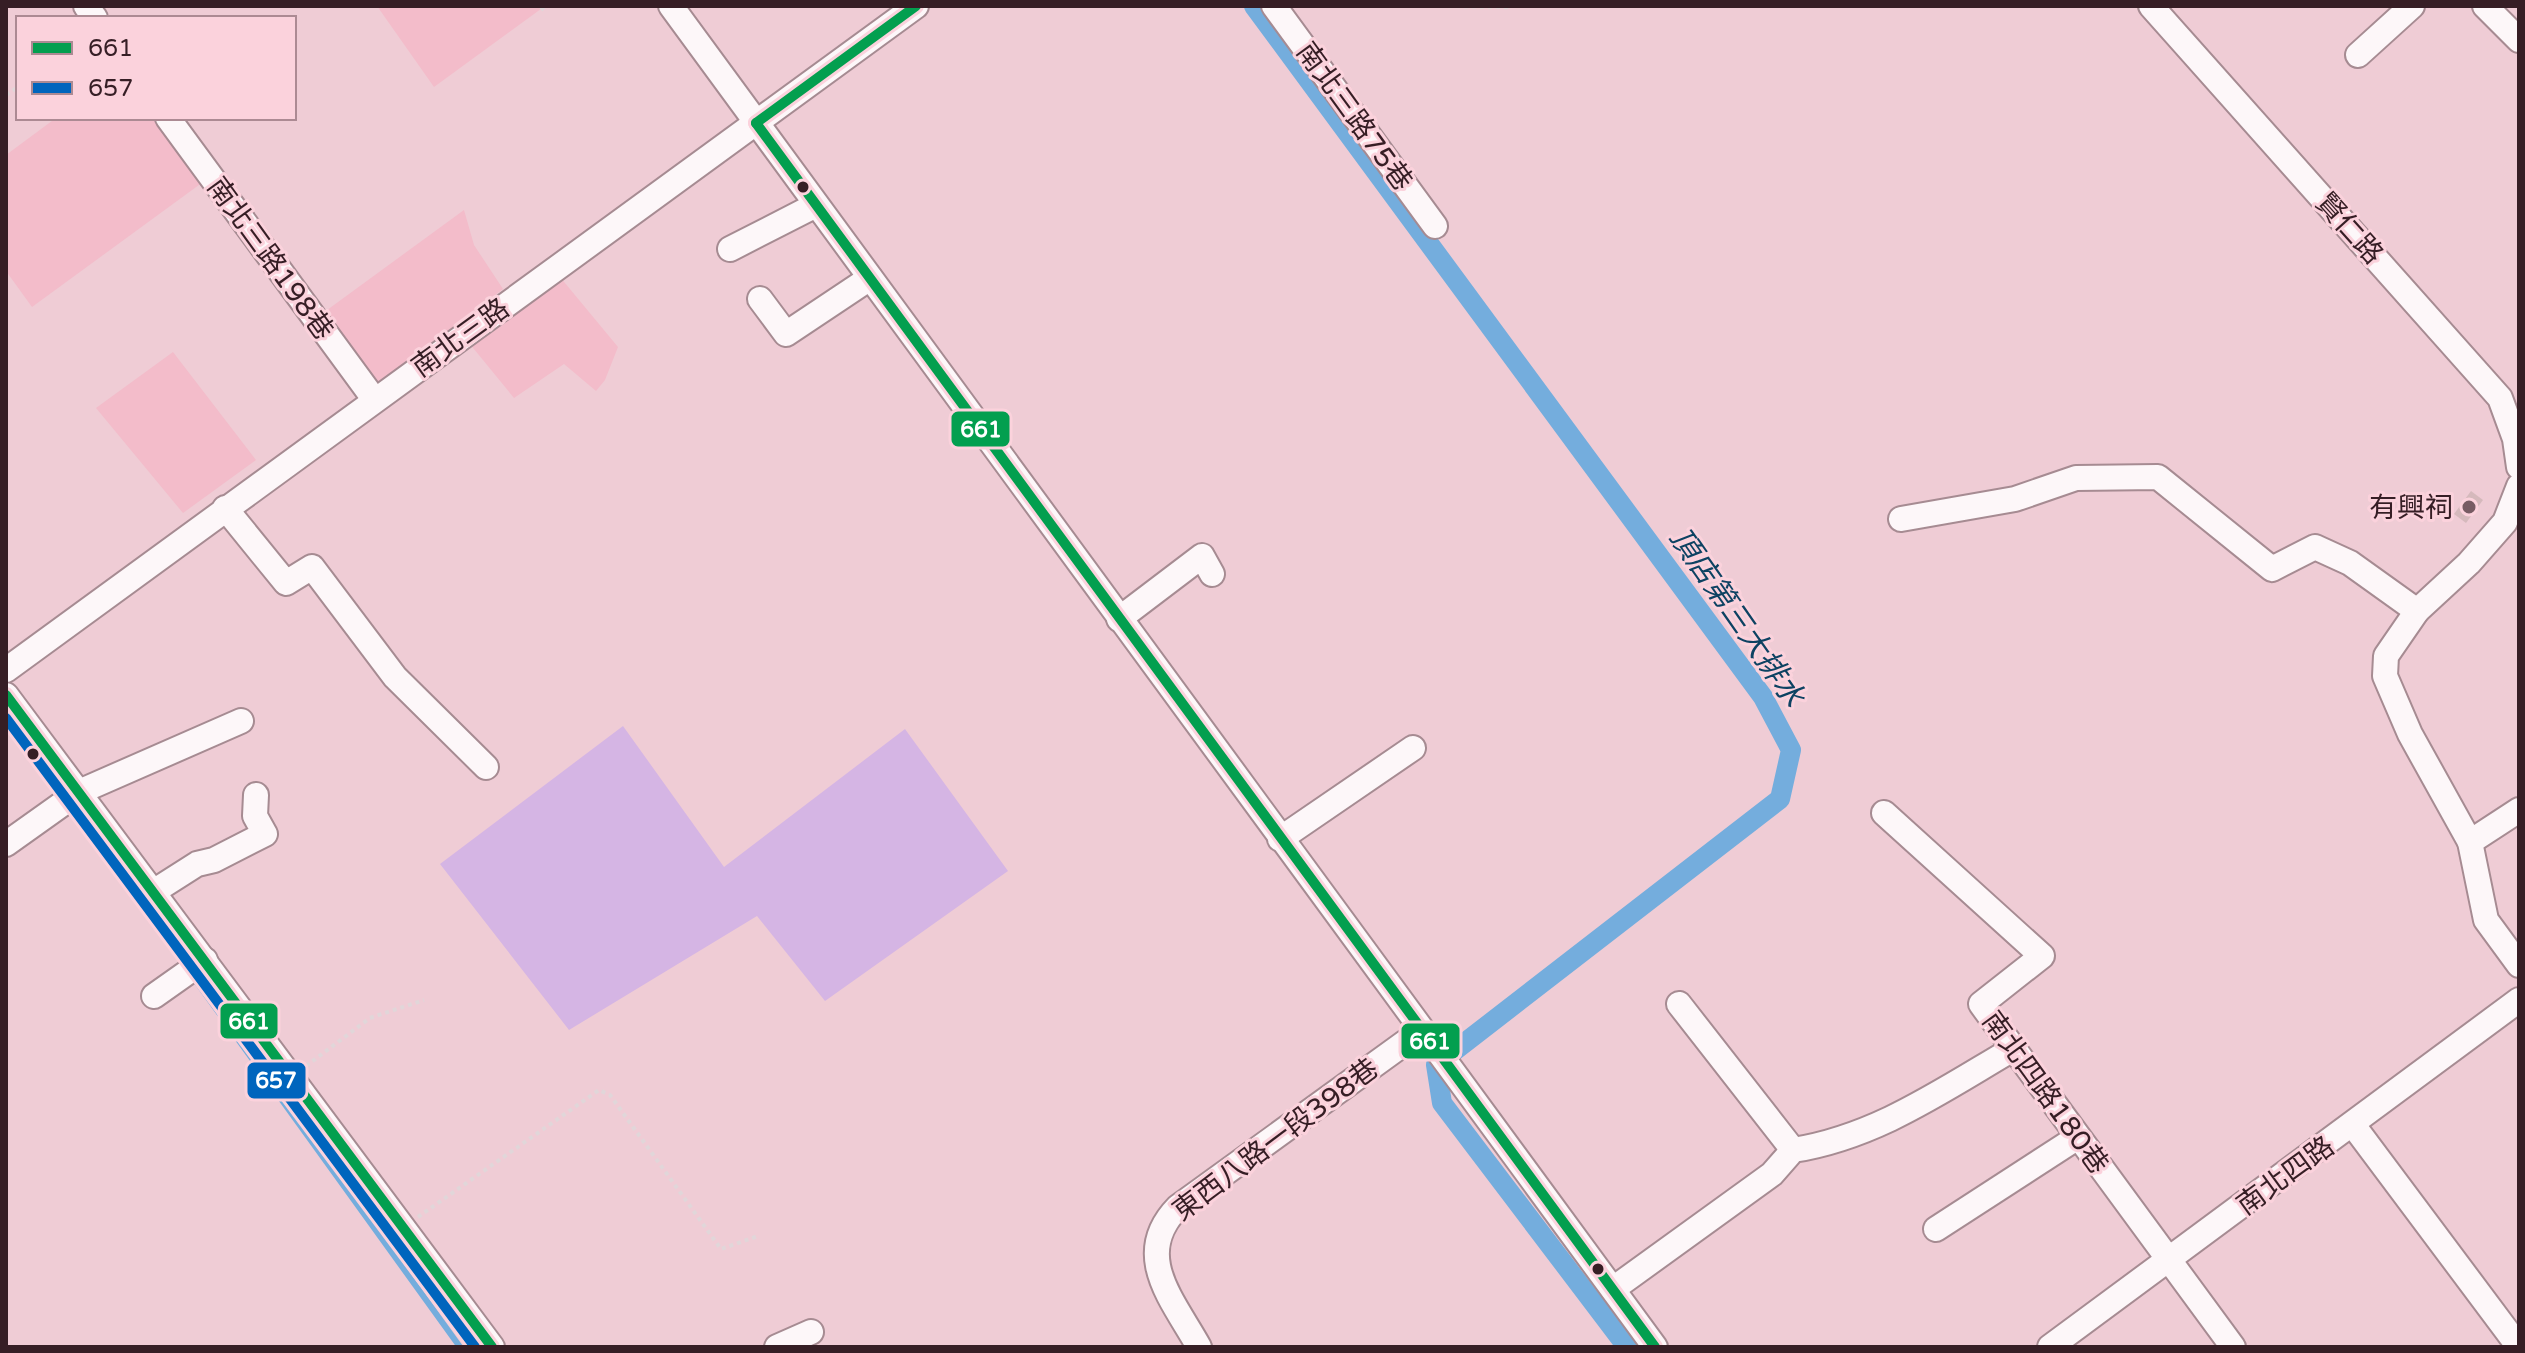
<svg xmlns="http://www.w3.org/2000/svg" width="2525" height="1353" viewBox="0 0 2525 1353" font-family="'Varela Round','Noto Sans TC',sans-serif">
  <rect width="100%" height="100%" fill="#efccd5"/>
  <g fill="#f3bcca">
    <polygon points="377,6 545,6 434,87"/>
    <polygon points="56,118 156,118 203,182 32,307 6,271 6,155"/>
    <polygon points="464,210 474,245 503,289 376,386 323,313"/>
    <polygon points="560,277 618,347 605,380 596,391 564,364 514,398 469,343"/>
    <polygon points="173,352 256,460 183,513 96,408"/>
  </g>
  <polygon fill="#d5b5e4" points="623,726 724,867 905,729 1008,871 825,1001 757,916 569,1030 440,864"/>
  <g fill="none" stroke-linecap="round" stroke-linejoin="round">
    <g stroke="#74addd" stroke-width="6">
      <polyline points="6,724 61,798"/>
      <polyline points="68,807 185,965"/>
      <polyline points="191,974 460,1347"/>
    </g>
    <polyline stroke="#74addd" stroke-width="20" points="1254,6 1763,697 1791,750 1780,799 1436,1065 1442,1103 1627,1347"/>
  </g>
  <polygon fill="#d5b9bc" points="2471,491 2483,500 2466,523 2454,514"/>
  <g fill="none" stroke-linecap="round" stroke-linejoin="round">
    <g stroke="#a68b92" stroke-width="28">
      <g id="minor">
        <polyline points="86,6 95,18"/>
        <polyline points="671,6 1655,1347"/>
        <polyline points="1274,6 1435,226"/>
        <polyline points="2151,6 2500,398 2515,439 2519,467"/>
        <polyline points="2485,6 2519,40"/>
        <polyline points="2358,55 2412,6"/>
        <polyline points="168,118 374,399"/>
        <polyline points="730,249 816,205"/>
        <polyline points="760,299 786,334 870,278"/>
        <polyline points="2519,486 2505,522 2469,563 2417,611 2386,656 2385,676 2410,734 2470,842 2486,920 2519,965"/>
        <polyline points="225,508 286,583 312,567 395,677 486,767"/>
        <polyline points="1901,519 2015,499 2076,478 2158,477 2272,569 2315,547 2350,563 2417,611"/>
        <polyline points="1119,619 1202,556 1212,574"/>
        <polyline points="6,670 916,6"/>
        <polyline points="6,695 492,1347"/>
        <polyline points="1884,813 2042,956 1981,1004 2233,1347"/>
        <polyline points="1280,839 1413,748"/>
        <polyline points="2470,842 2519,810"/>
        <polyline points="6,844 79,792 241,721"/>
        <polyline points="153,892 197,864 214,860 265,834 255,816 256,795"/>
        <polyline points="154,996 205,960"/>
        <polyline points="1679,1004 1793,1150"/>
        <polyline points="2353,1125 2519,1347"/>
        <polyline points="1936,1229 2078,1137"/>
        <path d="M1613,1289L1772,1174L1793,1150C1876,1137 1941,1091 2013,1049"/>
        <polyline points="777,1347 811,1332"/>
        <path d="M1199,1347C1173,1300 1131,1255 1178,1207L1421,1031"/>
        <polyline points="2050,1347 2519,1000"/>
      </g>
    </g>
    <g stroke="#e1d6d9" stroke-width="4" stroke-dasharray="4 4" stroke-linecap="butt">
      <polyline points="1432,6 1508,7"/>
      <polyline points="541,10 545,6"/>
      <polyline points="6,95 18,87"/>
      <polyline points="306,1066 370,1018 424,1000"/>
      <polyline points="418,1217 599,1090 610,1095 721,1249 758,1236"/>
    </g>
    <use href="#minor" stroke="#fdf7f9" stroke-width="24"/>
    <g stroke="#fbd2dc" stroke-width="16">
      <g id="bus-1">
        <polyline points="756,123 1655,1347"/>
        <polyline points="756,123 916,6"/>
        <polyline points="6,695 492,1347"/>
      </g>
    </g>
    <g stroke="#fbd2dc" stroke-width="16">
      <polyline id="bus-2" points="6,718 475,1347"/>
    </g>
    <use href="#bus-1" stroke="#039f4f" stroke-width="10"/>
    <use href="#bus-2" stroke="#0065bd" stroke-width="10"/>
  </g>
  <g fill="#361e25" stroke="#fbd2dc" stroke-width="3">
    <circle cx="803" cy="187" r="7"/>
    <circle cx="33" cy="754" r="7"/>
    <circle cx="1598" cy="1269" r="7"/>
  </g>
  <circle fill="#775b63" stroke="#fbd2dc" stroke-width="3" cx="2469" cy="507" r="8"/>
  <g text-anchor="middle" stroke-width="6" stroke-linejoin="round" paint-order="stroke">
    <g font-size="28" fill="#361e25" stroke="#fbd2dc">
      <text transform="translate(1355 116) rotate(54)" y="10">南北三路75巷</text>
      <text transform="translate(2350 228) rotate(48)" y="10">賢仁路</text>
      <text transform="translate(271 258) rotate(54)" y="10">南北三路198巷</text>
      <text transform="translate(460 337) rotate(-36)" y="10">南北三路</text>
      <text transform="translate(2046 1092) rotate(54)" y="10">南北四路180巷</text>
      <text transform="translate(1275 1139) rotate(-37)" y="10">東西八路一段398巷</text>
      <text transform="translate(2285 1175) rotate(-36)" y="10">南北四路</text>
    </g>
    <g font-size="28" fill="#361e25" stroke="#fbd2dc" text-anchor="end">
      <text x="2453" y="517">有興祠</text>
    </g>
    <g font-size="30" font-style="italic" fill="#0d4262" stroke="#fbd2dc">
      <text transform="translate(1737 617) rotate(55)" y="10">頂店第三大排水</text>
    </g>
  </g>
  <g stroke="#fbd2dc" stroke-width="3">
    <rect x="950" y="410" width="61" height="38" rx="8" fill="#039f4f"/>
    <rect x="219" y="1002" width="60" height="38" rx="8" fill="#039f4f"/>
    <rect x="1400" y="1022" width="61" height="38" rx="8" fill="#039f4f"/>
    <rect x="246" y="1061" width="61" height="39" rx="8" fill="#0065bd"/>
  </g>
  <g font-size="22" text-anchor="middle" font-weight="bold" fill="#fff">
    <text x="981" y="437">661</text>
    <text x="249" y="1029">661</text>
    <text x="1430" y="1049">661</text>
    <text x="276" y="1088">657</text>
  </g>
  <rect width="2525" height="1353" fill="none" stroke="#361e25" stroke-width="16"/>
  <rect x="16" y="16" width="280" height="104" fill="#fbd2dc" stroke="#ac8a93" stroke-width="2"/>
  <rect x="32" y="42" width="40" height="12" fill="#039f4f" stroke="#ac8a93" stroke-width="2"/>
  <text x="88" y="56" font-size="24" fill="#361e25">661</text>
  <rect x="32" y="82" width="40" height="12" fill="#0065bd" stroke="#ac8a93" stroke-width="2"/>
  <text x="88" y="96" font-size="24" fill="#361e25">657</text>
</svg>
